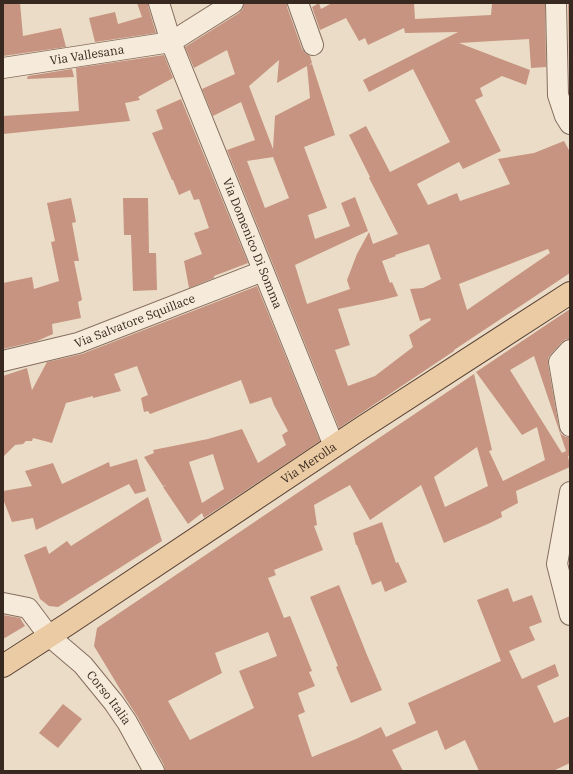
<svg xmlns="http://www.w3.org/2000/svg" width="573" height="774" viewBox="0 0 573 774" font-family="'IBM Plex Serif',serif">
  <rect width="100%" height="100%" fill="#ebdcc7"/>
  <g fill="#c69480" fill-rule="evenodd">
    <polygon points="3,3 20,3 23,36 61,28 66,47 3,56"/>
    <polygon points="137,3 148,3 148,6 156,33 95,42 89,18 115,12 118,24 142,17"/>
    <path d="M244,3H287V7L302,49L305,53L310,56L312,63L309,65L312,64L335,135L304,147L327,208L308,215L315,239L350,226L341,203L355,197L368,231L295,265L307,304L350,289L347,280L357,254L369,232L373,244L398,234L369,178L370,177L349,135L366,126L390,172L450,142L413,69L369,92L363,80L458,32L405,33L404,28L368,45L365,38L359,41L346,18L320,30L312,7L319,3L321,9L332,3H414L415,19L491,15L492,4L545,3L546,67L531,68L529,39L459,43L530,70L526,85L502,76L480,88L483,96L475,100L501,151L463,169L459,162L417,184L428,205L457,193L460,201L510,184L498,159L534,153L564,141L570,152V273L454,350V351L339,428L227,150L255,140L241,102L213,116L202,89L235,74L227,50L194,68L185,47L239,13L243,9ZM279,60L277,83L307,66L310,98L275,116L273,149L249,86ZM273,157L289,198L265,208L247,161ZM429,244L441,279L423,288L410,289L420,321L430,318L431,320L409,335L413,347L375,376L348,386L335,350L350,345L338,309L382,300L398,296L392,282L390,283L382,261L396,256L395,255ZM548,249L550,253L467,310L459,284Z"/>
    <polygon points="568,3 570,3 570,65 569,66"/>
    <polygon points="164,55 173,78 138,97 140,100 125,103 130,121 3,134 3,116 79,111 76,68"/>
    <polygon points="72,69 74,77 27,79 28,76"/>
    <polygon points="181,99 248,263 214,276 214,278 189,288 184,261 202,254 194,233 209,228 199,199 194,200 190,190 179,195 173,180 172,180 152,133 163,129 156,110"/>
    <polygon points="71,198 76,222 72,223 79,261 74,261 82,300 78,302 81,318 52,324 53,334 37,341 3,349 3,283 32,277 34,289 59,281 51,242 55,241 47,203"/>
    <polygon points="123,198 148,198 149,253 156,253 157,290 133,291 131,235 124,235"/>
    <path d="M257,286L320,441L204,518L202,513L188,524L163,487L166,485L163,486L144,457L154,453L153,450L208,439L242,429L258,463L286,445L282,435L288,431L274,405L271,397L250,404L241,380L150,414L148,411L144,412L141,398L148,395L137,366L114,374L121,391L93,398V396L66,403L52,443L33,438L32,441H26L23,444L15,445L3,457V376L27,368L32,390L47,362L82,354ZM213,454L224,489L202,503L189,462Z"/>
    <path d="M570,309V339H566L562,342L551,354L548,358V364L559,428L561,434L566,437H570V455L568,456L570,467L516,491L518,503L501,512L502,517L490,523L444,543L421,485L370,520L350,485L314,505L317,525L314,526L323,550L274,570L276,575L268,578L284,618L290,616L312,671L309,672L315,686L298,693L305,712L298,715L312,757L356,739L381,727L386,737L416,723L408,703L501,661L477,600L508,588L513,602L532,595L542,622L529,627L535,640L509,651L522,679L555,664L559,676L537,686L554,723L570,716V763L553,771H479L465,740L445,750L437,730L392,750L403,771H165L164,765L137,716L126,699L94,646L97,628L474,374L492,450L489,451L503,481L545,460L537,427L522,435L476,372ZM534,356L566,451L562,453L510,370ZM477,447L488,486L445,507L434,477ZM268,632L277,656L239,671L254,708L190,740L168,701L222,673L215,653Z"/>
    <polygon points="137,459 146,491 135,494 129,484 36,530 33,518 12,522 3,499 3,491 32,486 25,471 53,463 62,484 109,462 110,467"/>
    <polygon points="148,497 162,541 58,607 49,606 40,599 24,555 46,546 49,554 67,541 71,546"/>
    <polygon points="382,522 396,563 398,562 407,582 385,592 381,581 372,585 357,545 356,545 353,533"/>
    <polygon points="339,585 367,655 382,690 351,703 336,667 338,666 310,597"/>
    <polygon points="3,615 20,618 25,626 3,639"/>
    <polygon points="63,704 82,719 58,748 39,733"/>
  </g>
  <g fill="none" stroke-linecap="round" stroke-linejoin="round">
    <g stroke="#866e5e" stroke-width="22">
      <g id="minor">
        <path id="s1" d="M159,3L171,42L334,446"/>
        <polyline points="298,3 313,45"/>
        <polyline points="556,3 558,95 565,116 570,124"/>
        <path id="s2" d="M3,68L171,42L233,3"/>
        <polyline points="570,350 559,362 570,426"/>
        <path id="s3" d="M3,361L78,343L263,271"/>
        <polyline points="570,492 557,564 570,615"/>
        <path id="s4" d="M3,603L28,608L49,636L83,665L114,703L127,722L154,771"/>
      </g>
    </g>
    <g stroke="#543d32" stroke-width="24">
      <g id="major">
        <path id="s5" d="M3,666L68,624L360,429L570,293"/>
      </g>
    </g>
    <use href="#minor" stroke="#f6eada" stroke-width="20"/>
    <use href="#major" stroke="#ebcba3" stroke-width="22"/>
  </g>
  <g text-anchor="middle" stroke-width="3" stroke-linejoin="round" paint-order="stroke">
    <g font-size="12" fill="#372820" stroke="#f3e7d6">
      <text dy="4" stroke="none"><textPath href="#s2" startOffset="85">Via Vallesana</textPath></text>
      <text dy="4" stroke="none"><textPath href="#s1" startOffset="258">Via Domenico Di Somma</textPath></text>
      <text dy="4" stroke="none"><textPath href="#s3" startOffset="138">Via Salvatore Squillace</textPath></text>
      <text dy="4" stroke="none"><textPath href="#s5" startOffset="367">Via Merolla</textPath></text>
      <text dy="4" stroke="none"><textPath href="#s4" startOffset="147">Corso Italia</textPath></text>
    </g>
  </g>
  <rect width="573" height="774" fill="none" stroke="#372820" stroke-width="8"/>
</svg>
